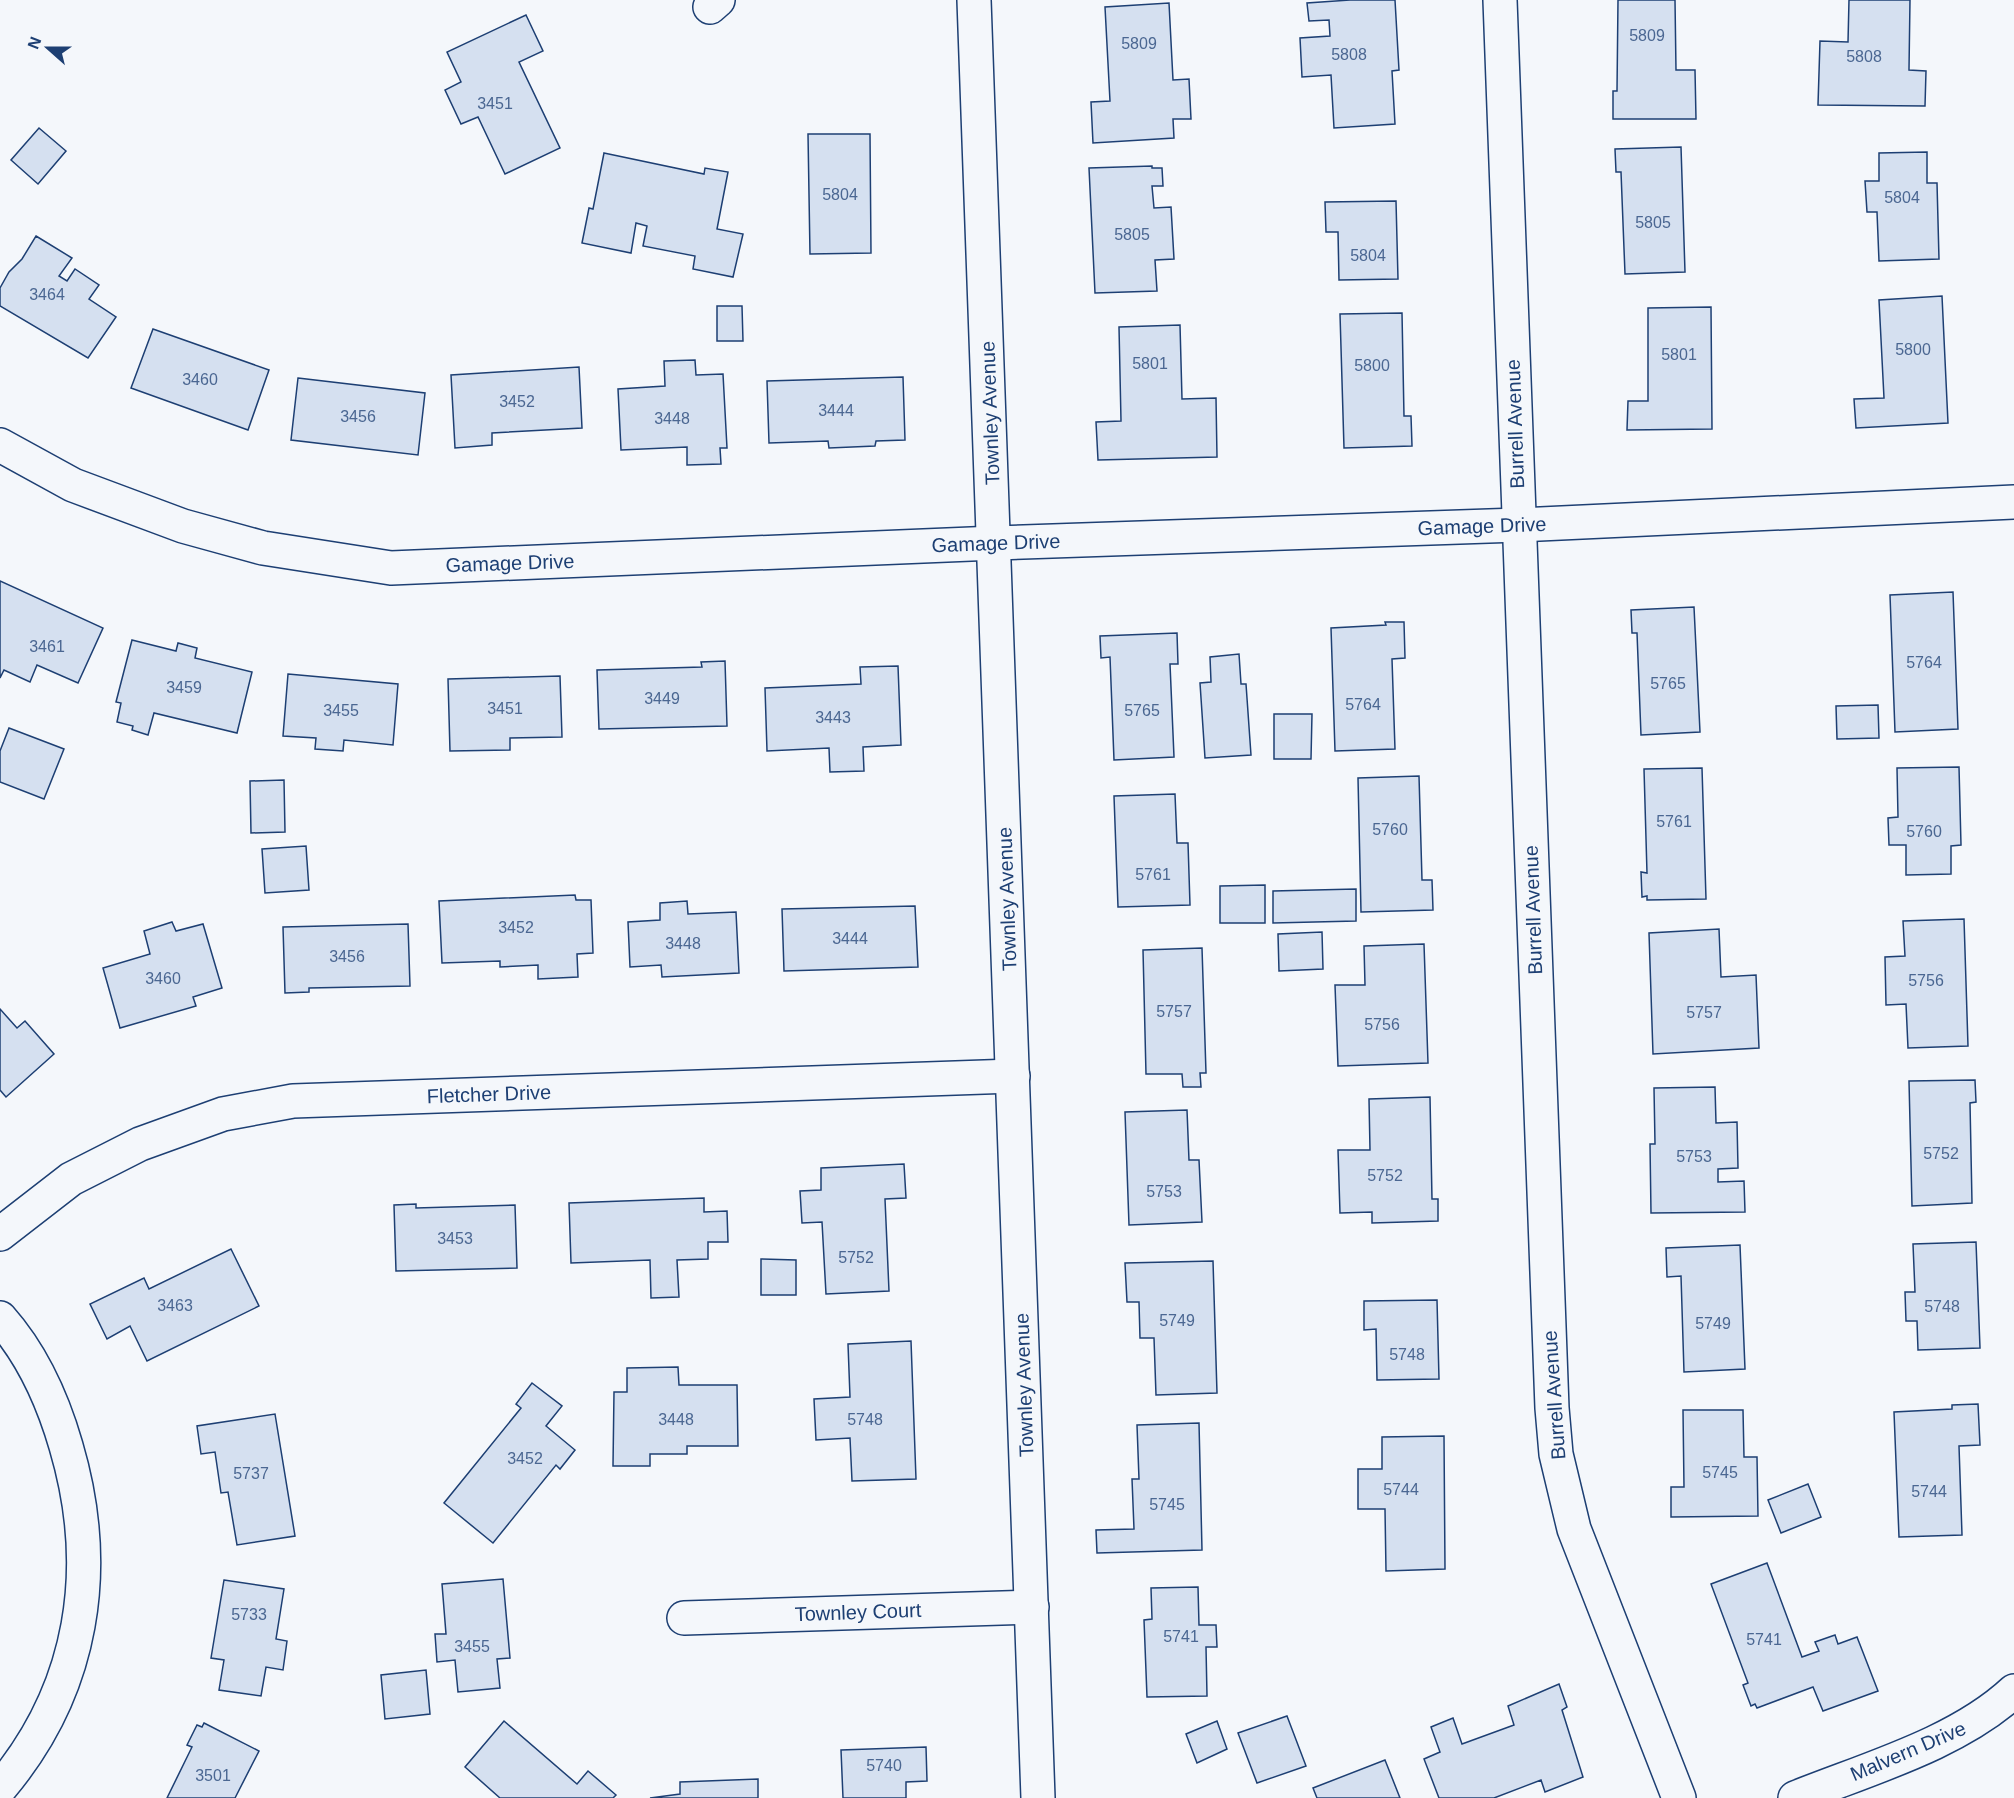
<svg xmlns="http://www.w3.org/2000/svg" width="2014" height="1798" viewBox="0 0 2014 1798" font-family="Arial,sans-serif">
  <rect width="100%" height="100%" fill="#f4f7fb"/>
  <g fill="#d5e0f0" stroke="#1d3f73" stroke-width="1.5">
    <polygon points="1350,0 1395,0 1399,70 1392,71 1395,124 1334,128 1331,75 1302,77 1300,38 1330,36 1329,20 1309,21 1307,3"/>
    <polygon points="1618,0 1675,0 1676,70 1695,70 1696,119 1613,119 1613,91 1617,91"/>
    <polygon points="1849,0 1910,0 1909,70 1926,71 1925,106 1818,105 1820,41 1848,42"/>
    <polygon points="1169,3 1173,80 1189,79 1191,119 1173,119 1174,138 1093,143 1091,102 1110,101 1105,7"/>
    <polygon points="526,15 543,51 519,62 560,148 505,174 478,117 461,124 445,90 461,82 447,52"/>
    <polygon points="39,128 66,151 38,184 11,160"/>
    <polygon points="808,134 870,134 871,253 810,254"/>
    <polygon points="1681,147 1685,272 1625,274 1621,172 1616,172 1615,149"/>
    <polygon points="1927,152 1927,183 1937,183 1939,259 1879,261 1877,212 1867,212 1865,181 1879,181 1879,153"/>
    <polygon points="604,153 704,174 705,168 728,172 717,229 743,234 733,277 693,269 695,256 643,246 647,226 636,223 631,253 582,243 589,208 593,209"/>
    <polygon points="1152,166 1152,168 1162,168 1163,186 1152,186 1154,208 1171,207 1174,259 1155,260 1157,291 1095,293 1089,168"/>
    <polygon points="1396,201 1398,279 1339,280 1338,232 1326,232 1325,202"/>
    <polygon points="36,236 72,258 59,276 67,281 75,269 99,285 89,299 116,317 88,358 0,306 0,288 9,272 22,259"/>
    <polygon points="1942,296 1948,423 1856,428 1854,399 1884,398 1879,300"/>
    <polygon points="717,306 742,306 743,341 717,341"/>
    <polygon points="1711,307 1712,429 1627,430 1628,401 1648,401 1648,308"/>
    <polygon points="1402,313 1404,416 1411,416 1412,446 1344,448 1340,314"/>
    <polygon points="1180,325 1182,399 1216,398 1217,457 1098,460 1096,422 1121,421 1119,327"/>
    <polygon points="153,329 269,370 248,430 131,388"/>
    <polygon points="695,360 696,375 723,374 727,448 720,448 721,464 687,465 687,447 621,450 618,389 665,386 664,361"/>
    <polygon points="579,367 582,428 492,433 492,445 455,448 451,375"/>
    <polygon points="903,377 905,440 876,441 875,446 829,448 828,441 769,443 767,381"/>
    <polygon points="298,378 425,393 418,455 291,440"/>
    <polygon points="0,581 103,628 78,683 37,665 30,682 4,670 0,678"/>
    <polygon points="1953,592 1958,729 1895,732 1890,595"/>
    <polygon points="1694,607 1700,732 1641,735 1637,633 1632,633 1631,610"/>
    <polygon points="1385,622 1404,622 1405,658 1392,659 1395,749 1335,751 1331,628 1386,625"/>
    <polygon points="1177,633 1178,664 1170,664 1174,757 1114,760 1110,657 1101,658 1100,636"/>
    <polygon points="132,640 176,651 178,643 197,648 195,658 252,672 237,733 154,713 148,735 132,730 133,726 117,722 121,703 116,702"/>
    <polygon points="1239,654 1241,684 1246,684 1251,755 1205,758 1200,683 1211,682 1210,657"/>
    <polygon points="725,661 727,726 599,729 597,670 702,667 701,662"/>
    <polygon points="898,666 901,745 863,747 864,771 830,772 829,748 767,751 765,688 861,684 860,667"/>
    <polygon points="288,674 398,684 393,745 344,740 343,751 315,749 316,738 283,736"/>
    <polygon points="560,676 562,737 510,738 510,750 450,751 448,679"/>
    <polygon points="1878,705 1879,738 1837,739 1836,706"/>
    <polygon points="1274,714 1312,714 1311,759 1274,759"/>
    <polygon points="9,728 64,749 44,799 0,782 0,751"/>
    <polygon points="1959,767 1961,845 1951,846 1951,874 1906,875 1906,845 1889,845 1888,818 1898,817 1897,768"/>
    <polygon points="1702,768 1706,899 1647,900 1647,896 1642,897 1641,872 1647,873 1644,769"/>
    <polygon points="1419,776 1422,880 1432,880 1433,910 1361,912 1358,778"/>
    <polygon points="284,780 285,832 251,833 250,781"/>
    <polygon points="1175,794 1177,843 1188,843 1190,905 1118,907 1114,796"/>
    <polygon points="306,846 309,890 265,893 262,849"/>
    <polygon points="1265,885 1265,923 1220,923 1220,886"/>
    <polygon points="1356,889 1356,921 1273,923 1273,891"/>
    <polygon points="575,895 576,900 591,900 593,953 577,954 578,977 538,979 538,965 500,967 500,961 442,963 439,901"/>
    <polygon points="687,901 688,914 736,912 739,973 662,977 661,965 630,967 628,922 660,920 660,903"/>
    <polygon points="915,906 918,967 784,971 782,909"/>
    <polygon points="1964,919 1968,1046 1908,1048 1906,1004 1886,1005 1885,957 1905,956 1903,921"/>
    <polygon points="172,922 176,931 203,924 222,988 193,997 196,1006 120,1028 103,968 150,954 144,931"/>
    <polygon points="408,924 410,986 309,988 309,992 285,993 283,927"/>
    <polygon points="1719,929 1721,977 1756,975 1759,1048 1653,1054 1649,933"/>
    <polygon points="1322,932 1323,969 1279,971 1278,934"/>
    <polygon points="1424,944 1428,1063 1338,1066 1335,985 1365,985 1364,946"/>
    <polygon points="1202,948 1206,1073 1200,1073 1201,1087 1183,1087 1182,1074 1146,1074 1143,950"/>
    <polygon points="0,1009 17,1028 25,1021 54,1054 6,1097 0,1090"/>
    <polygon points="1975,1080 1976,1102 1970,1103 1972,1203 1912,1206 1909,1081"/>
    <polygon points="1715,1087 1716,1123 1737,1122 1738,1168 1718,1169 1718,1182 1744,1181 1745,1212 1651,1213 1650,1144 1655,1144 1654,1088"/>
    <polygon points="1430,1097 1432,1199 1438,1199 1438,1221 1372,1223 1372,1212 1340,1213 1338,1150 1370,1150 1369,1099"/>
    <polygon points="1187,1110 1189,1160 1199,1160 1202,1222 1129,1225 1125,1112"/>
    <polygon points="904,1164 906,1198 885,1199 889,1291 826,1294 822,1222 802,1223 800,1191 821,1190 821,1168"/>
    <polygon points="704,1198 704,1212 727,1211 728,1242 708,1242 708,1259 677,1260 679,1297 651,1298 650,1260 571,1263 569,1203"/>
    <polygon points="416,1204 416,1208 515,1205 517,1268 396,1271 394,1205"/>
    <polygon points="1976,1242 1980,1348 1918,1350 1917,1321 1906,1321 1905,1292 1915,1292 1913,1244"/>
    <polygon points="1740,1245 1745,1369 1684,1372 1681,1276 1667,1277 1666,1248"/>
    <polygon points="231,1249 259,1306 147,1361 130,1326 107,1339 90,1304 144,1278 149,1289"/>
    <polygon points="761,1259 796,1260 796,1295 761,1295"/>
    <polygon points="1213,1261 1217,1393 1156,1395 1154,1338 1140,1338 1139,1302 1127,1302 1125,1263"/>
    <polygon points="1437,1300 1439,1379 1377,1380 1376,1329 1364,1330 1364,1301"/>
    <polygon points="911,1341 916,1479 852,1481 850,1438 816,1440 814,1399 850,1397 848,1344"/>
    <polygon points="678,1367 679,1385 737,1385 738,1446 687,1446 687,1454 650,1454 650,1466 613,1466 614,1392 627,1392 627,1368"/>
    <polygon points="532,1383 562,1406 546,1426 575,1450 560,1469 556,1465 493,1543 444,1503 521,1408 516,1404"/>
    <polygon points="1978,1404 1980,1445 1959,1446 1962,1535 1899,1537 1894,1412 1952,1409 1952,1405"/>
    <polygon points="1683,1410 1743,1410 1744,1457 1757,1457 1758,1516 1671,1517 1671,1487 1684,1487"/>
    <polygon points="275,1414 295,1536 237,1545 228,1492 221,1493 215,1452 201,1454 197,1426"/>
    <polygon points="1199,1423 1202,1550 1097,1553 1096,1530 1134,1529 1132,1479 1139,1479 1137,1425"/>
    <polygon points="1444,1436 1445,1569 1386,1571 1385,1509 1358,1509 1358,1469 1382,1469 1382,1437"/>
    <polygon points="1808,1484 1821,1517 1781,1533 1768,1500"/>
    <polygon points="1767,1563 1802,1657 1819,1651 1815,1642 1835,1635 1838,1644 1857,1637 1878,1691 1823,1711 1813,1687 1757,1708 1755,1704 1751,1706 1743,1685 1748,1683 1711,1584"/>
    <polygon points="503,1579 510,1658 497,1659 500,1688 458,1692 455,1660 437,1662 435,1634 446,1634 442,1584"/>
    <polygon points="224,1580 284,1589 276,1639 287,1641 283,1670 266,1667 261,1696 219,1690 224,1660 211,1658"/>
    <polygon points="1198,1587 1199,1625 1216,1625 1217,1647 1206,1647 1207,1696 1147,1697 1144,1620 1152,1619 1151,1588"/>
    <polygon points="426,1670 430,1714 385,1719 381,1675"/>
    <polygon points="1559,1684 1567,1707 1562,1710 1583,1777 1545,1792 1541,1780 1494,1798 1439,1798 1424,1759 1440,1752 1431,1727 1453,1718 1462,1744 1514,1725 1508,1706"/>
    <polygon points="1287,1716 1306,1766 1257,1783 1238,1733"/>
    <polygon points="504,1721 577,1784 588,1771 616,1795 613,1798 500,1798 465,1767"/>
    <polygon points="1217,1721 1227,1749 1197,1763 1186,1734"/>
    <polygon points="204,1723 259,1751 235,1798 167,1798 192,1747 187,1745 197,1725 202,1727"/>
    <polygon points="926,1747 927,1781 906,1782 906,1798 843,1798 841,1750"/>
    <polygon points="1385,1760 1400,1798 1317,1798 1313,1788"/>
    <polygon points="758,1779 758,1798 650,1798 680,1794 680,1782"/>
  </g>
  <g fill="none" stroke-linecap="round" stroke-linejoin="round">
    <g stroke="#1d3f73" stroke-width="36">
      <g id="street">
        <polyline points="974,0 1038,1798"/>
        <polyline points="1500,0 1552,1408 1556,1454 1574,1529 1679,1798"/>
        <polyline points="710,7 718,0"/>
        <polyline points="0,445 73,485 183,526 263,548 391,568 995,543 1518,525 2014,502"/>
        <polyline points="0,1234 71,1179 140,1144 223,1114 293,1101 1013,1076"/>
        <path d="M0,1318C32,1354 53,1401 66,1446C102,1568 84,1689 0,1788"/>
        <polyline points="684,1618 1032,1607"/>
        <path d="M1795,1798C1867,1769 1957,1744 2014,1691"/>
      </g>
    </g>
    <use href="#street" stroke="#f4f7fb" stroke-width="33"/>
  </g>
  <g text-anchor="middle" stroke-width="4.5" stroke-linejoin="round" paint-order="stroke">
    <g font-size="16" fill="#4b6792">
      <text x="1647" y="41">5809</text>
      <text x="1139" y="49">5809</text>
      <text x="1349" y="60">5808</text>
      <text x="1864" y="62">5808</text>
      <text x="495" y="109">3451</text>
      <text x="840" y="200">5804</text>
      <text x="1902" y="203">5804</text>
      <text x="1653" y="228">5805</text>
      <text x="1132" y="240">5805</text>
      <text x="1368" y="261">5804</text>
      <text x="47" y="300">3464</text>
      <text x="1913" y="355">5800</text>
      <text x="1679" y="360">5801</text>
      <text x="1150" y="369">5801</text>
      <text x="1372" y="371">5800</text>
      <text x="200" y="385">3460</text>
      <text x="517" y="407">3452</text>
      <text x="836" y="416">3444</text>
      <text x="358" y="422">3456</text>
      <text x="672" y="424">3448</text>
      <text x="47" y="652">3461</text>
      <text x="1924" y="668">5764</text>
      <text x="1668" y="689">5765</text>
      <text x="184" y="693">3459</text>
      <text x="662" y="704">3449</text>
      <text x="1363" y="710">5764</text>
      <text x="505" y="714">3451</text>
      <text x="341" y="716">3455</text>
      <text x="1142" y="716">5765</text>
      <text x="833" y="723">3443</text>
      <text x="1674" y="827">5761</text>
      <text x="1390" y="835">5760</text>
      <text x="1924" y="837">5760</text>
      <text x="1153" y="880">5761</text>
      <text x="516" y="933">3452</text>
      <text x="850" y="944">3444</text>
      <text x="683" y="949">3448</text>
      <text x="347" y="962">3456</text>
      <text x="163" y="984">3460</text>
      <text x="1926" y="986">5756</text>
      <text x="1174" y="1017">5757</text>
      <text x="1704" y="1018">5757</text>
      <text x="1382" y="1030">5756</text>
      <text x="1941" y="1159">5752</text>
      <text x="1694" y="1162">5753</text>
      <text x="1385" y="1181">5752</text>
      <text x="1164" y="1197">5753</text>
      <text x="455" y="1244">3453</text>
      <text x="856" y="1263">5752</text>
      <text x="175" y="1311">3463</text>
      <text x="1942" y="1312">5748</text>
      <text x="1177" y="1326">5749</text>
      <text x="1713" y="1329">5749</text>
      <text x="1407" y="1360">5748</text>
      <text x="676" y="1425">3448</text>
      <text x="865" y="1425">5748</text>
      <text x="525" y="1464">3452</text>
      <text x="1720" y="1478">5745</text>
      <text x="251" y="1479">5737</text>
      <text x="1401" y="1495">5744</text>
      <text x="1929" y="1497">5744</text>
      <text x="1167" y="1510">5745</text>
      <text x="249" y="1620">5733</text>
      <text x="1181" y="1642">5741</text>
      <text x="1764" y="1645">5741</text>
      <text x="472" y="1652">3455</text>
      <text x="884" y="1771">5740</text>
      <text x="213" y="1781">3501</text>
    </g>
    <g font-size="20" fill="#1d3f73" stroke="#f4f7fb">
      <text transform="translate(990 413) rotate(-92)" y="7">Townley Avenue</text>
      <text transform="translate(1515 424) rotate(-92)" y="7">Burrell Avenue</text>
      <text transform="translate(1482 526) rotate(-2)" y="7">Gamage Drive</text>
      <text transform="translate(996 543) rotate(-2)" y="7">Gamage Drive</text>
      <text transform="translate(510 563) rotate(-2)" y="7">Gamage Drive</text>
      <text transform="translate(1007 899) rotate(-92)" y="7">Townley Avenue</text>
      <text transform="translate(1533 910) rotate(-92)" y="7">Burrell Avenue</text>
      <text transform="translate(489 1094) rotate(-2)" y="7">Fletcher Drive</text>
      <text transform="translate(1024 1385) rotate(-92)" y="7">Townley Avenue</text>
      <text transform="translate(1554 1395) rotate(-94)" y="7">Burrell Avenue</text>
      <text transform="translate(858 1612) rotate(-2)" y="7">Townley Court</text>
      <text transform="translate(1908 1751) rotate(-23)" y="7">Malvern Drive</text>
    </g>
  </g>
  <g transform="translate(48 48) rotate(291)" stroke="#f4f7fb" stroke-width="4.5" paint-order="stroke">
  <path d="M0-4.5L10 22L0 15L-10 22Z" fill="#1d3f73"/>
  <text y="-9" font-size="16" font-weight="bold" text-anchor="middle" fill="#1d3f73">N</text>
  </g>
</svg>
